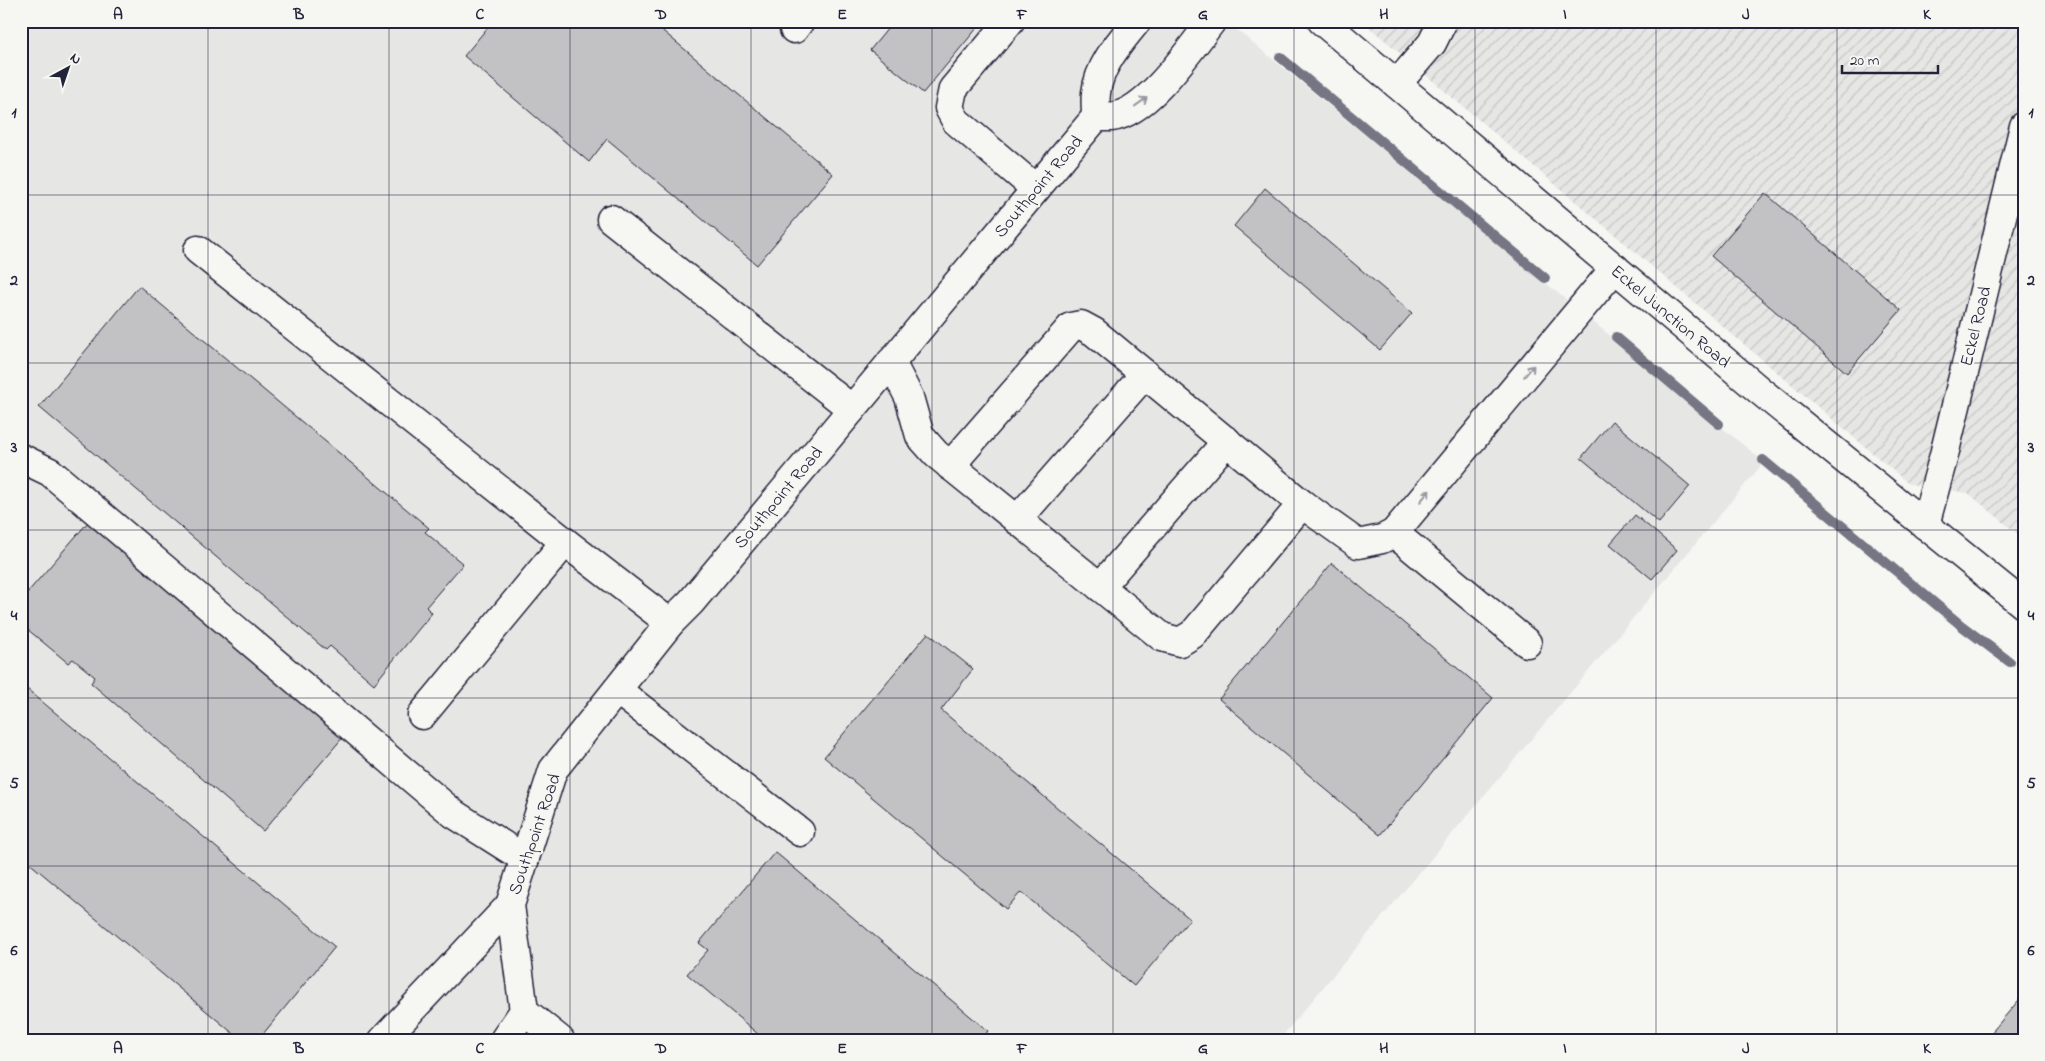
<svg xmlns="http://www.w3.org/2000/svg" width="2045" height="1061" viewBox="0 0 2045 1061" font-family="'Indie Flower',sans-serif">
  <defs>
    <pattern id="industrial-furrows" width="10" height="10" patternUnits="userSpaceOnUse" patternTransform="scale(1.25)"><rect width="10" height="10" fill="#e6e6e4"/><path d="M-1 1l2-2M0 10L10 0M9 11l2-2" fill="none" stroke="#c5c5c4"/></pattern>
  </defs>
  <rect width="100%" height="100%" fill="#f6f6f2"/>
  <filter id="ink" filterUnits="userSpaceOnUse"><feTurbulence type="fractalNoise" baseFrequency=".02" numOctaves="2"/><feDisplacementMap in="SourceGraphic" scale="10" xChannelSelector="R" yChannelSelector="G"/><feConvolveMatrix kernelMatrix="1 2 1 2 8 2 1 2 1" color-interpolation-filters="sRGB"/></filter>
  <g filter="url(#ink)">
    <polygon fill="#e6e6e4" points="21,21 1226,21 1764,462 1279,1040 21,1040"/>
    <polygon fill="url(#industrial-furrows)" points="1362,21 2024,21 2024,539 1968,493 1909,484"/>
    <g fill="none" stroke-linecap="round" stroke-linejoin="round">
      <g stroke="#757583" stroke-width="10">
        <polyline points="1280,57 1545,278"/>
        <polyline points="1616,337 1719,424"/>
        <polyline points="1763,460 1962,626 2010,662"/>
      </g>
    </g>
    <g fill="#c2c2c4" stroke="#22223b">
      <polygon points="493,21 651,21 833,174 757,265 607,139 589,162 464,56"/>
      <polygon points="894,21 983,21 923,93 870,50"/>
      <polygon points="1265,188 1412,313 1380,350 1234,226"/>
      <polygon points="1765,193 1901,310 1847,373 1711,256"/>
      <polygon points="139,286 429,528 425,532 463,564 426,607 432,613 374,684 330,646 326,650 39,407"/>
      <polygon points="1612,421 1690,486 1659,523 1581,458"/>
      <polygon points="1635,515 1677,550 1652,579 1610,544"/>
      <polygon points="89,521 344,736 263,831 91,683 95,677 73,659 68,663 21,624 21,600"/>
      <polygon points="1332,563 1493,698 1380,835 1219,699"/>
      <polygon points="928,633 973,669 941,710 1190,919 1134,986 1021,892 1006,909 824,757"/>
      <polygon points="21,684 335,947 258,1040 241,1040 21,856"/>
      <polygon points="775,852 988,1031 981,1040 765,1040 687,974 708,950 699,943"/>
      <polygon points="2024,994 2024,1040 1985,1040"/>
    </g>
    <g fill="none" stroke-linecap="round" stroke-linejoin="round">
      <g stroke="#22223b" stroke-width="31">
        <g id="minor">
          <polyline points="1010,21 953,89 949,108 956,121 1036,189"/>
          <polyline points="1322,21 1759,390 2024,605"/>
          <polyline points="794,29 800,21"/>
          <polyline points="1397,84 1432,43 1442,23 1442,21"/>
          <path d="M1096,117C1101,117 1107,117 1112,117C1148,112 1190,49 1212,21"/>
          <polyline points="611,219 852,409"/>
          <polyline points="198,250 565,542 670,623"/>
          <polyline points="891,362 909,397 920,436 936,454 1162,637 1180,642 1193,634 1302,504 1358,544 1382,539 1394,533 1615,268"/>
          <polyline points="21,458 50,472 454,814 525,859"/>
          <polyline points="950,466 1071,327 1081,325 1094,332 1302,504"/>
          <polyline points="1017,520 1145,374"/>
          <polyline points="1925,525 1944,455 2024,126"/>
          <polyline points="1394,533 1527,643"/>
          <polyline points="1100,587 1227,441"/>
          <polyline points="617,690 800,832"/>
          <polyline points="422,715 565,542"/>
          <polyline points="524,1011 560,1040"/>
          <polyline points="383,1040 510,905"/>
          <path d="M504,1040L524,1011L510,905L553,770L670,623L691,602L1096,117C1096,109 1095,101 1096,93C1099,65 1120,42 1137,21"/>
        </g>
      </g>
      <use href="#minor" stroke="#f6f6f2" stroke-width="28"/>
    </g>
    <defs><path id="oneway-shaft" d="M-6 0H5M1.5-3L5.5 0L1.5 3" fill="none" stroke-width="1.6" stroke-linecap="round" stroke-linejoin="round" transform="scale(1.25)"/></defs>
    <g stroke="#9797a0">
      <use href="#oneway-shaft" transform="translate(1141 102) rotate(-36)"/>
      <use href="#oneway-shaft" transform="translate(1529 371) rotate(-50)"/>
      <use href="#oneway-shaft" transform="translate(1425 496) rotate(-50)"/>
    </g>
  </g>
  <path fill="none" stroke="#22223b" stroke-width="1" stroke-opacity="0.55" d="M208,21V1040M389,21V1040M570,21V1040M751,21V1040M932,21V1040M1113,21V1040M1294,21V1040M1475,21V1040M1656,21V1040M1837,21V1040M21,195H2024M21,363H2024M21,530H2024M21,698H2024M21,866H2024"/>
  <g text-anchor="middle" stroke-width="4.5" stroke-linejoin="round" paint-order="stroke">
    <g font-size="18" fill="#22223b" stroke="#f6f6f2">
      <text transform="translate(1038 186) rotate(-50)" y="6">Southpoint Road</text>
      <text transform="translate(1671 316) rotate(40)" y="6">Eckel Junction Road</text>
      <text transform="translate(1975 326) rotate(-76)" y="6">Eckel Road</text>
      <text transform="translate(778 497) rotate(-50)" y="6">Southpoint Road</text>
      <text transform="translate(534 834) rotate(-71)" y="6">Southpoint Road</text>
    </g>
  </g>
  <rect width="2045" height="1061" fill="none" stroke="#f6f6f2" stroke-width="55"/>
  <g transform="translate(68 68) rotate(40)" stroke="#f6f6f2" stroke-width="4" paint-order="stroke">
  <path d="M0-4L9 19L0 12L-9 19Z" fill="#22223b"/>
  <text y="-8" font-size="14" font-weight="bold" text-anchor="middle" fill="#22223b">N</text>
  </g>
  <path d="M1842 65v8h96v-8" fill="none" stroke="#22223b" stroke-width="2.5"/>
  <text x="1850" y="65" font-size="15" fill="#22223b" stroke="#f6f6f2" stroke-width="4" paint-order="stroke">20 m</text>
  <rect x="28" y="28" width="1990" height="1006" fill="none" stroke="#22223b" stroke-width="2"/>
  <g font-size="16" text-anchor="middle" font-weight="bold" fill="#22223b">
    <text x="118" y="19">A</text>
    <text x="299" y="19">B</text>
    <text x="480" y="19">C</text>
    <text x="661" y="19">D</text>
    <text x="842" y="19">E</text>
    <text x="1022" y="19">F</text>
    <text x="1203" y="19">G</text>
    <text x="1384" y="19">H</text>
    <text x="1565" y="19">I</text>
    <text x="1746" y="19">J</text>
    <text x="1927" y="19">K</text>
    <text x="14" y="117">1</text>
    <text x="2031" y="117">1</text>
    <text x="14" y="285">2</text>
    <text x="2031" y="285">2</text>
    <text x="14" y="452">3</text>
    <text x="2031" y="452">3</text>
    <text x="14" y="620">4</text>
    <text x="2031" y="620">4</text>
    <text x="14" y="788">5</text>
    <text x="2031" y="788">5</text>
    <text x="14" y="955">6</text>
    <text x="2031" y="955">6</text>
    <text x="118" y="1053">A</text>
    <text x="299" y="1053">B</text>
    <text x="480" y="1053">C</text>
    <text x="661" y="1053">D</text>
    <text x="842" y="1053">E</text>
    <text x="1022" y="1053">F</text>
    <text x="1203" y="1053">G</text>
    <text x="1384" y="1053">H</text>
    <text x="1565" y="1053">I</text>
    <text x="1746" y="1053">J</text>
    <text x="1927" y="1053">K</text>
  </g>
</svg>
